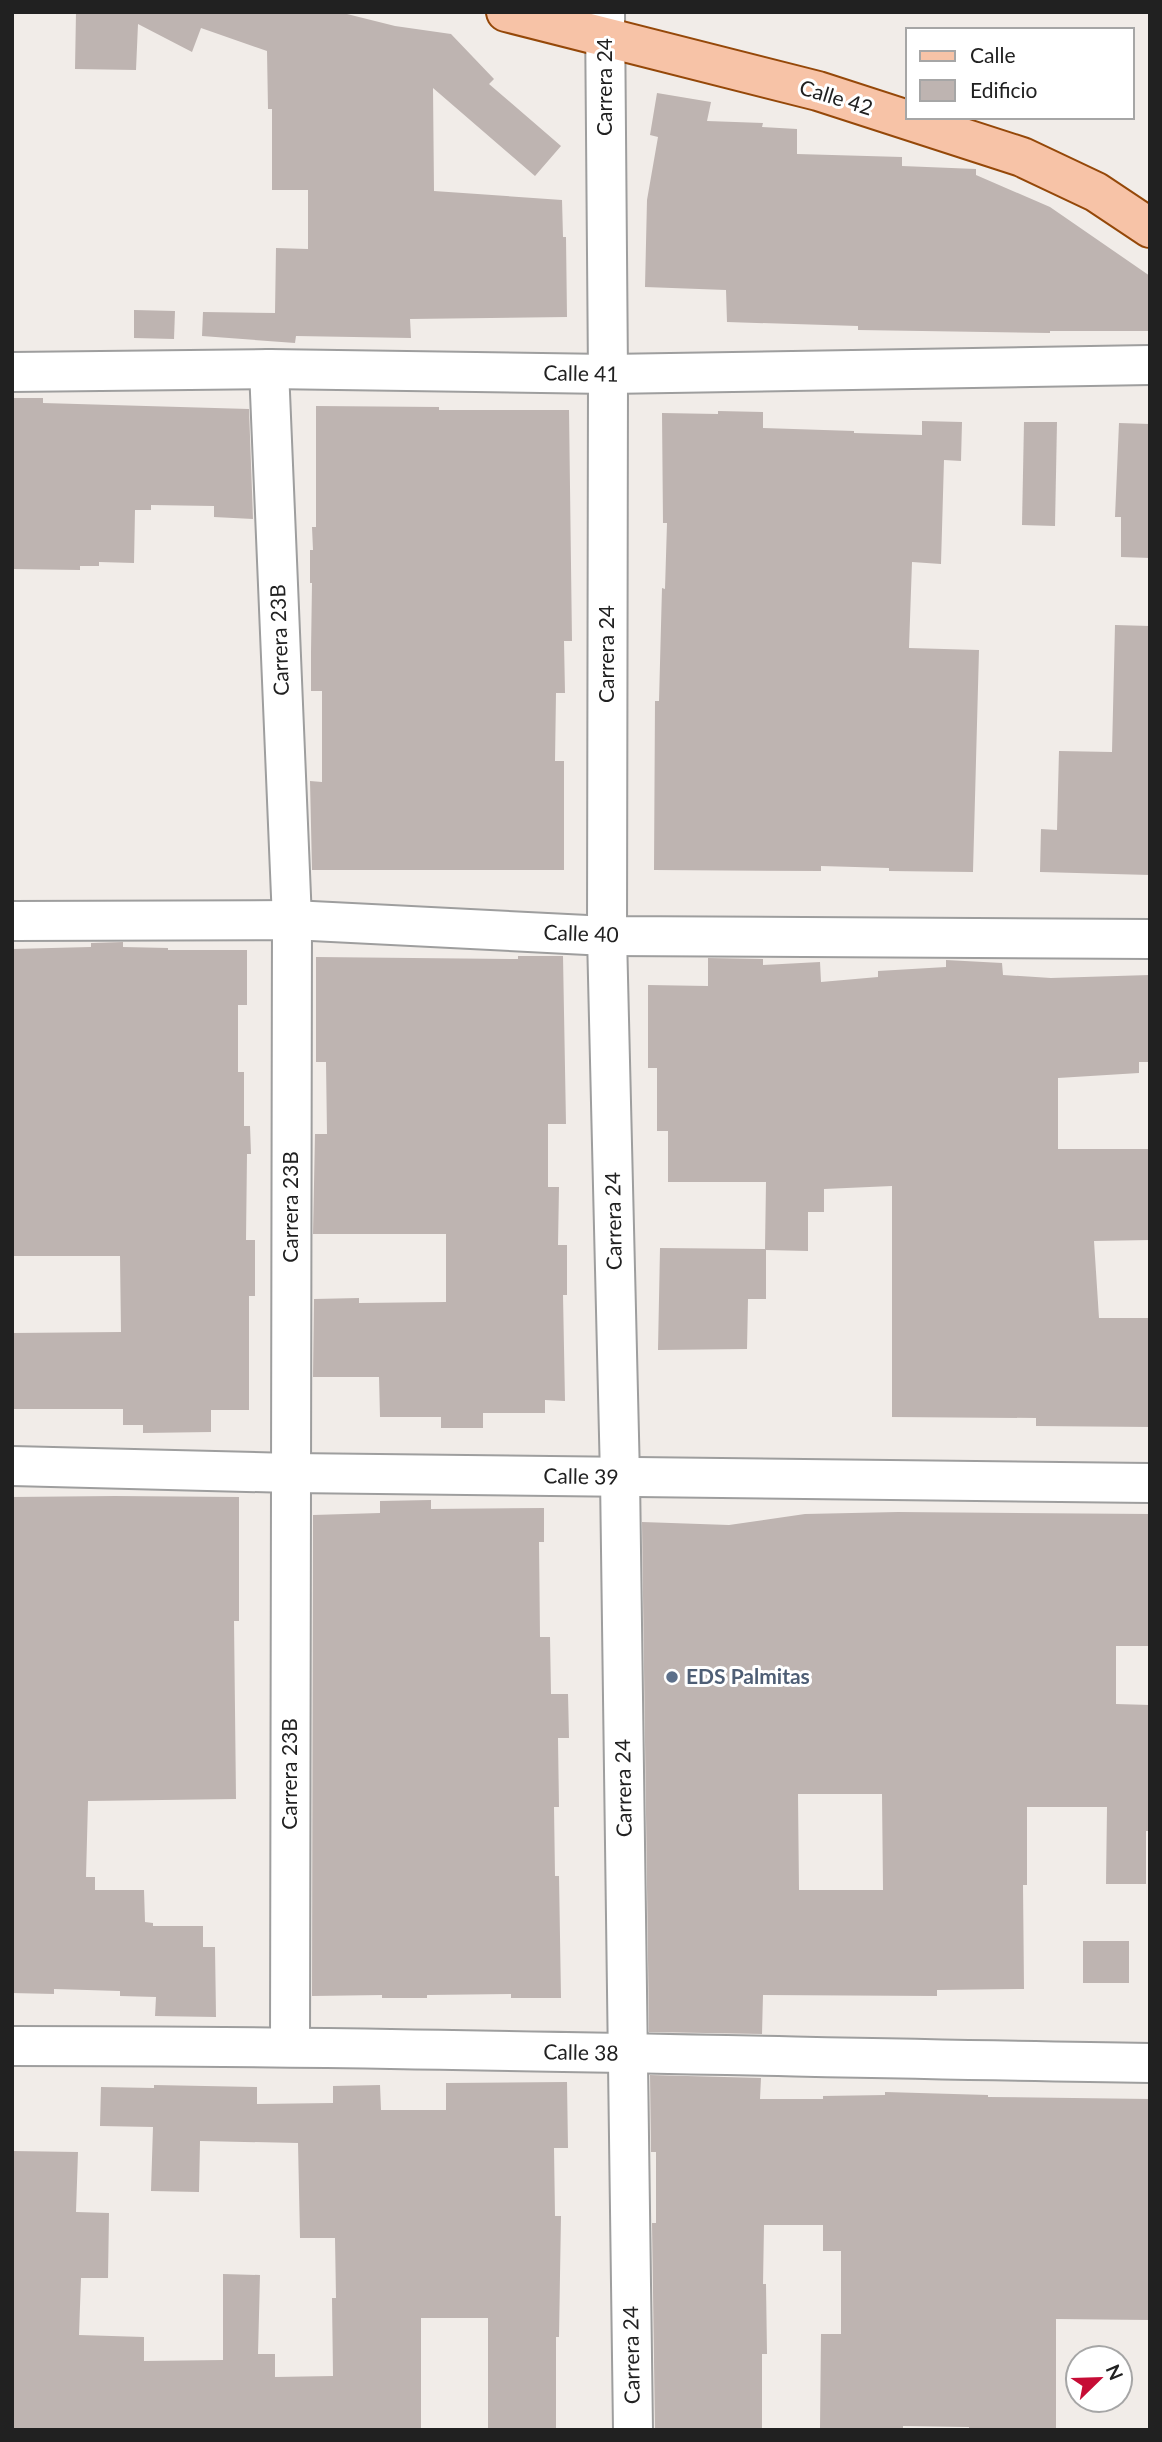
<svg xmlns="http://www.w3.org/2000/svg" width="1162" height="2442" viewBox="0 0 1162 2442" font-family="Lato,sans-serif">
  <rect width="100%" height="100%" fill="#f1ece8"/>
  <g fill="#beb4b1" fill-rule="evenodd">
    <polygon points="76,12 339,12 395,26 451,34 494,79 489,84 561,146 535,176 433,88 434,191 562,200 563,237 566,237 567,317 410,319 411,338 296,336 295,343 202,336 203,312 275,313 276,248 308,249 308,190 272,190 272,109 268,109 267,51 201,28 192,52 138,24 136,70 75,69"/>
    <polygon points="657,93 711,102 707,121 763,123 762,127 797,129 797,154 902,157 902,166 976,169 976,175 1050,207 1150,276 1150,331 1050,331 1050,333 858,330 858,326 727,322 726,290 645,287 647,200 658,137 650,135"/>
    <polygon points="134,310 175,311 174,339 134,338"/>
    <polygon points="12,398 43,398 43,403 249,409 253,519 214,517 214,506 151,505 151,510 135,510 134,563 99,562 99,566 80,566 80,570 12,569"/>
    <polygon points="316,406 439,407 439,410 569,410 572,641 564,641 565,693 556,693 555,761 564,761 564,870 312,870 310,781 322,782 322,691 311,691 311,652 312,583 310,583 310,550 313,550 312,527 316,527"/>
    <polygon points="718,411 763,412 763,428 854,431 854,433 922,435 922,421 962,422 961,461 944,460 941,564 912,562 909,648 979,650 973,872 889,871 889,868 821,866 821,871 654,870 655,701 659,701 662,588 665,589 667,523 663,523 662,413 718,414"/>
    <polygon points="1024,422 1057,422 1055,526 1022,525"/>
    <polygon points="1119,423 1150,424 1150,558 1121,557 1121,517 1115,517"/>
    <polygon points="1115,625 1150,626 1150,875 1040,872 1041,829 1057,830 1059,751 1112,752"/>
    <polygon points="123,942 123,947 168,948 168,950 247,950 247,1005 238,1005 238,1072 244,1072 244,1126 250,1126 251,1154 247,1154 246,1240 255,1240 255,1296 249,1296 249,1410 211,1410 211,1432 143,1433 143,1425 123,1425 123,1409 12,1409 13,1333 121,1332 120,1256 13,1256 12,949 91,947 91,943"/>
    <polygon points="518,956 563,956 566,1124 548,1124 548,1187 559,1187 558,1245 567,1245 567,1295 563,1295 565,1401 545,1400 545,1413 483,1413 483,1428 441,1428 441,1417 380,1417 379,1377 313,1377 314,1299 359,1298 359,1303 446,1302 446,1234 313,1234 315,1134 327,1134 326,1062 316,1062 316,957 518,959"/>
    <polygon points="708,958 763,959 763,965 820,962 821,982 878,977 878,971 946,967 946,960 1002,963 1003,975 1051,978 1150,975 1150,1062 1139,1062 1139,1073 1058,1078 1058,1149 1150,1149 1150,1240 1094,1241 1099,1318 1150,1318 1150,1427 1036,1426 1036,1418 892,1417 892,1186 824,1189 824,1212 808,1212 808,1251 766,1250 766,1299 748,1299 747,1349 658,1350 660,1248 765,1249 766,1182 668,1182 668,1131 657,1131 657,1068 648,1068 648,985 708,986"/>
    <polygon points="115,1496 239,1497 239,1621 234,1621 236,1799 88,1801 86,1877 95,1877 95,1890 144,1890 145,1922 153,1923 153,1926 203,1926 203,1947 215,1947 216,2017 155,2016 156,1997 120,1996 120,1991 54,1989 54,1994 12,1993 12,1497"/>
    <polygon points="431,1500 431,1509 544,1508 544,1542 539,1542 540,1637 550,1637 551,1694 568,1694 569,1738 558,1738 559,1807 554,1807 555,1876 559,1876 561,1998 511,1998 511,1994 427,1995 427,1998 382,1998 382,1995 312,1996 313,1515 380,1513 380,1501"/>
    <path d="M898,1512L1150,1514V1646H1116V1704L1150,1705V1831H1146V1884H1106L1107,1807H1027V1885H1023L1024,1989L937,1990V1996L763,1995L762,2034L649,2032L642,1522L729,1525L805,1514ZM798,1794H882L883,1890H799Z"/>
    <rect x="1083" y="1941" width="46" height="42"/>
    <polygon points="650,2075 761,2078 760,2099 823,2099 823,2096 885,2095 885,2092 988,2095 988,2097 1150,2099 1150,2320 1056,2319 1056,2430 969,2430 969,2427 903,2426 903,2428 820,2428 821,2334 841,2334 841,2251 823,2251 823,2225 764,2225 763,2284 766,2284 767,2354 762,2354 762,2430 655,2430 652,2223 656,2223 656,2152 651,2152"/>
    <polygon points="567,2082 568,2148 554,2148 555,2216 561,2216 559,2337 556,2337 556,2430 488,2430 488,2318 421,2318 421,2430 12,2430 12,2151 78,2152 76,2212 109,2213 108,2278 81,2278 79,2335 144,2337 144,2361 223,2360 223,2274 260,2275 258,2354 275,2354 275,2377 333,2376 332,2298 336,2298 335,2238 300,2238 298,2143 200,2141 199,2192 151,2191 153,2127 100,2126 101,2087 154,2088 154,2085 257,2087 257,2104 333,2103 333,2086 380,2085 381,2110 446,2110 446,2083"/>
  </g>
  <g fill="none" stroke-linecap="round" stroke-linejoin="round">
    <g stroke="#9e9e9e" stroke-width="42">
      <g id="minor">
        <polyline points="605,12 608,374 607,936 620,1477 633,2430"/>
        <polyline points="269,369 292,920 290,2046"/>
        <polyline points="12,372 269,369 608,374 1150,365"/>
        <polyline points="12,921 292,920 607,936 1150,939"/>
        <polyline points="12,1466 291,1473 1150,1483"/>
        <path d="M12,2046C391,2046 771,2057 1150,2063"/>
      </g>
    </g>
    <g stroke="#954809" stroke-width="42">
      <polyline id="major" points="506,12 818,91 1022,157 1096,192 1150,228"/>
    </g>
    <use href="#minor" stroke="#fff" stroke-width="38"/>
    <use href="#major" stroke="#f7c3a7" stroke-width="38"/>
  </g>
  <circle fill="#5c6f8a" stroke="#fff" stroke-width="2.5" cx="672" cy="1677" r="7"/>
  <g text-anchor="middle" stroke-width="6" stroke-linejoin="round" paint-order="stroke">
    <g font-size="21" fill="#212121" stroke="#fff">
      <text transform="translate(605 87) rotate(-90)" y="7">Carrera 24</text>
      <text transform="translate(836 98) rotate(17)" y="7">Calle 42</text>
      <text transform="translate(581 374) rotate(1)" y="7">Calle 41</text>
      <text transform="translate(280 640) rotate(-92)" y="7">Carrera 23B</text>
      <text transform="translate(607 654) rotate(-90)" y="7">Carrera 24</text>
      <text transform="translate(581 934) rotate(2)" y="7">Calle 40</text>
      <text transform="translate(291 1207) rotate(-90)" y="7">Carrera 23B</text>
      <text transform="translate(614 1221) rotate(-91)" y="7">Carrera 24</text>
      <text transform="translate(581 1477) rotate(1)" y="7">Calle 39</text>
      <text transform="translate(290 1774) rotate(-90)" y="7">Carrera 23B</text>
      <text transform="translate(624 1788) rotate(-91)" y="7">Carrera 24</text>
      <text transform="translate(581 2053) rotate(1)" y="7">Calle 38</text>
      <text transform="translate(632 2355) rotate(-91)" y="7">Carrera 24</text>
    </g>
    <g font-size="21" font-weight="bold" fill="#4e5e75" stroke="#fff" text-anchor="start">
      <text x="686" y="1684">EDS Palmitas</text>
    </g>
  </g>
  <rect width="1162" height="2442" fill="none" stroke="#212121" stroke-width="28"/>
  <rect x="906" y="28" width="228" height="91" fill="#ffffff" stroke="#a6a6a6" stroke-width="2"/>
  <rect x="920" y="51" width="35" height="10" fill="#f7c3a7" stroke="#a6a6a6" stroke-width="2"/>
  <text x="970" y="63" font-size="21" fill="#212121">Calle</text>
  <rect x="920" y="80" width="35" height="21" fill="#beb4b1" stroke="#a6a6a6" stroke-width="2"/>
  <text x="970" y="98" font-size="21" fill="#212121">Edificio</text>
  <g transform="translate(1099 2379) rotate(67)"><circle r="33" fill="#ffffff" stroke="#a6a6a6" stroke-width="2"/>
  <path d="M0-5L12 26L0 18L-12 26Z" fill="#c60c35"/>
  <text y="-10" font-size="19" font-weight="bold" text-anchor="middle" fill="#212121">N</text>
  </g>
</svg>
